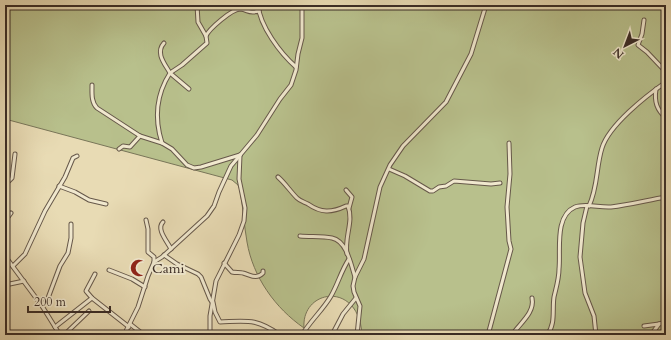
<svg xmlns="http://www.w3.org/2000/svg" width="671" height="340" viewBox="0 0 671 340" font-family="Cardo,serif">
  <rect width="100%" height="100%" fill="#e8dbb4"/>
  <filter id="stains"><feTurbulence type="fractalNoise" baseFrequency=".005" numOctaves="4"/><feColorMatrix values="0 0 0 0 .2 0 0 0 0 .09 0 0 0 0 .02 0 0 0 .5 -.17"/></filter>
  <radialGradient id="worn" r=".72"><stop offset=".6" stop-color="#630" stop-opacity="0"/><stop offset="1" stop-color="#630" stop-opacity=".3"/></radialGradient>
  <path fill="#b8c08c" stroke="#797659" d="M5,5H666V335H362C359,280 301,289 304,328C275,308 253,277 247,242C244,225 243,207 240,190L238,185L232,180L5,119Z"/>
  <g fill="none" stroke-linecap="round" stroke-linejoin="round">
    <polyline stroke="#728275" stroke-width="1" points="5,15 11,5"/>
    <g stroke="#66584a" stroke-width="5">
      <g id="minor">
        <path d="M258,5C260,26 280,53 296,67"/>
        <polyline points="644,20 642,34 638,45 647,52 666,72"/>
        <path d="M206,36C209,29 232,9 240,9C249,10 248,14 259,11"/>
        <path d="M92,85C92,93 91,102 97,108L140,136L162,143L172,149L187,165L194,168L201,167L240,155"/>
        <polyline points="189,89 170,73 182,65 207,43 206,36 198,22 197,5"/>
        <path d="M656,89C654,102 657,110 666,118"/>
        <path d="M162,143C154,118 156,95 170,73C165,64 155,53 164,43"/>
        <polyline points="119,149 123,146 130,147 140,136"/>
        <polyline points="389,169 405,176 430,191 433,191 439,187 446,186 454,181 491,184 500,183"/>
        <path d="M278,177C285,183 290,191 297,198C300,201 304,202 308,204C321,213 331,213 346,206H348C354,222 344,237 347,254"/>
        <polyline points="5,183 9,181 12,178 15,154"/>
        <polyline points="59,186 75,192 89,200 106,204"/>
        <polyline points="346,190 352,197 349,208"/>
        <polyline points="587,206 583,223 580,257 585,293 594,316 596,335"/>
        <path d="M589,206C598,187 596,167 602,148C609,125 646,96 666,82"/>
        <polyline points="5,221 11,213"/>
        <path d="M163,222C156,229 167,241 171,249"/>
        <path d="M300,236C310,237 322,236 332,238C347,241 351,265 355,277"/>
        <polyline points="164,255 177,264 198,274 201,277 210,299 212,302"/>
        <polyline points="5,256 42,306 60,335"/>
        <polyline points="154,262 162,257 207,216 214,206 219,192 231,166 257,135 280,99 291,85 296,70 298,54 302,38 302,5"/>
        <path d="M224,263L232,272C236,273 240,272 243,273C251,275 256,280 263,273V271"/>
        <polyline points="13,266 25,254 45,211 65,177 73,158 77,156"/>
        <polyline points="109,270 132,279 145,287"/>
        <polyline points="5,285 24,281"/>
        <polyline points="92,298 129,327"/>
        <path d="M213,302L215,312L220,322C247,321 256,318 280,335"/>
        <polyline points="42,306 48,298 60,266 68,253 71,238 71,224"/>
        <polyline points="130,324 144,335"/>
        <polyline points="644,326 659,324"/>
        <polyline points="55,327 92,298 86,291 95,274"/>
        <polyline points="64,335 89,311"/>
        <polyline points="124,335 138,307 148,276 154,262 154,257 148,252 148,229 146,220"/>
        <polyline points="210,335 210,316 216,281 239,235 244,221 245,208 239,179 240,155"/>
        <path d="M302,335C310,321 323,310 331,296C338,284 341,271 349,259"/>
        <polyline points="332,335 343,314 356,298"/>
        <polyline points="357,335 360,306 354,292 353,286 355,277 364,259 380,187 390,165 403,146 446,102 471,54 486,5"/>
        <polyline points="488,335 511,249 509,241 507,207 510,174 509,143"/>
        <path d="M512,335C520,323 535,313 532,298"/>
        <path d="M547,335C556,324 552,310 554,297C556,288 559,279 559,269C561,251 554,216 575,207C586,203 600,208 611,207C630,205 648,200 666,197"/>
        <polyline points="651,335 659,324 666,322"/>
      </g>
    </g>
    <use href="#minor" stroke="#f0e8ce" stroke-width="3"/>
  </g>
  <defs>
    <g id="mosque-bare" transform="scale(1.38)"><path d="M3.5-4.9A6 6 0 1 0 3.5 4.9A5 5 0 1 1 3.5-4.9Z" fill="#8f2418" stroke="#f0e8ce" stroke-width="2.5" paint-order="stroke"/></g>
  </defs>
  <g fill-rule="evenodd">
    <use href="#mosque-bare" x="139" y="268"/>
  </g>
  <g text-anchor="middle" stroke-width="4" stroke-linejoin="round" paint-order="stroke">
    <g font-size="14" fill="#3a2c26" stroke="#f0e8ce" text-anchor="start">
      <text x="152" y="273">Cami</text>
    </g>
  </g>
  <rect width="671" height="340" fill="none" stroke="#e8dbb4" stroke-width="20"/>
  <rect x="6" y="6" width="659" height="328" fill="none" stroke="#3a2c26" stroke-width="2"/>
  <rect x="10" y="10" width="651" height="320" fill="none" stroke="#3a2c26"/>
  <g transform="translate(625 46) rotate(222)" stroke="#f0e8ce" stroke-width="3" paint-order="stroke">
  <path d="M0-3L7 15L0 10L-7 15Z" fill="#3a2c26"/>
  <text y="-6" font-size="11" font-weight="bold" text-anchor="middle" fill="#3a2c26">N</text>
  </g>
  <path d="M28 306v6h82v-6" fill="none" stroke="#3a2c26" stroke-width="2"/>
  <text x="34" y="306" font-size="12" fill="#3a2c26" stroke="#f0e8ce" stroke-width="3" paint-order="stroke">200 m</text>
  <rect width="100%" height="100%" filter="url(#stains)"/>
  <rect width="100%" height="100%" fill="url(#worn)"/>
</svg>
